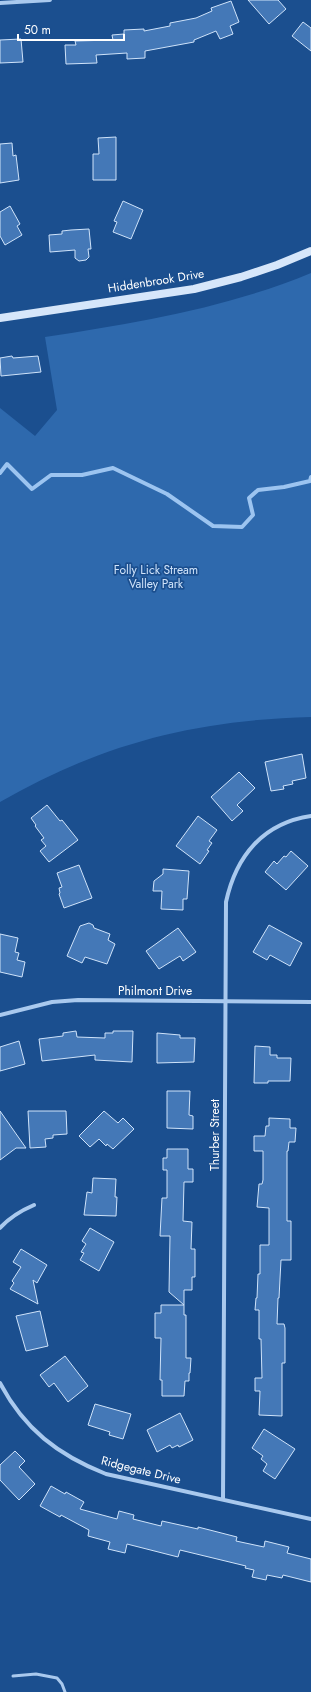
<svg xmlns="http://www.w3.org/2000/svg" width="311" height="1692" viewBox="0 0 311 1692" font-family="Jost,sans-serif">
  <rect width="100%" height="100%" fill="#1b4f8f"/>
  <path fill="#2e69ad" d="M311,273V717C194,720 101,744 0,802V408L35,436L57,410L45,337C135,323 227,308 311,273Z"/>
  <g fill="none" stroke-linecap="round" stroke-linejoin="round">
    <polyline stroke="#9cc4f0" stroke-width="4" points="0,473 7,464 32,489 51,475 82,475 113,468 167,494 213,526 242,527 253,515 249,498 258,490 284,487 310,481 311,477"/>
  </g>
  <g fill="#4478b7" stroke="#cfe3fa">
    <polygon points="248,0 278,0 286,9 269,24"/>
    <polygon points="231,1 239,22 230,26 233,34 220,39 216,31 194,40 194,42 145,51 145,58 127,59 127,53 96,55 97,63 66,64 65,45 76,45 75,41 113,40 112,35 124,34 124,30 144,29 144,31 170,26 170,23 196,18 212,11 211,8"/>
    <polygon points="303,22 311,28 311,51 292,36"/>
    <polygon points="21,39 23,62 0,63 0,40"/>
    <polygon points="116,137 116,180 93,180 93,154 99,154 98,138"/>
    <polygon points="12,143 13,156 16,155 19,180 0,183 0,144"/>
    <polygon points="123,201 143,210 131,239 113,232 117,222 114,221"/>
    <polygon points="10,206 20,224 17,226 22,235 5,245 0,236 0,212"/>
    <polygon points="89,229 91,249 88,249 89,257 86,260 79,261 75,258 75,250 50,252 49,235 62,234 62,231 71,230"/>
    <polygon points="12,356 13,358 38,356 41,372 1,376 0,358"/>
    <polygon points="302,754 306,778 292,781 293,784 283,786 284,789 271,791 265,762"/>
    <polygon points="239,772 255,788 237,805 243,811 232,821 211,797"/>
    <polygon points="47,805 60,821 62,820 78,840 49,862 40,851 46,846 41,840 44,838 35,826 36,825 31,818"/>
    <polygon points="198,816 217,830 209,841 212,843 207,850 209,851 200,864 176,846"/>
    <polygon points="291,851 308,866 286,890 265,872 274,861 277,864 284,856 286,857"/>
    <polygon points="79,865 92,898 64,908 59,894 60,893 59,888 62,887 57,873"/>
    <polygon points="163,869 189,871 187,899 183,899 183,910 161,909 162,891 153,891 154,881 163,874"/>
    <polygon points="89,923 93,925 94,928 110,934 108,940 115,944 107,964 85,957 82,963 67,956 80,926"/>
    <polygon points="269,925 302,943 290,966 270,955 267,960 253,952"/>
    <polygon points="178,928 196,952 183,961 180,956 159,969 146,951"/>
    <polygon points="0,934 18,938 15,952 19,953 17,960 25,962 22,977 0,972"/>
    <polygon points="76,1031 77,1037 105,1038 105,1033 113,1033 113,1031 133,1031 132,1062 95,1060 95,1055 42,1061 39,1039 63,1036 63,1033"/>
    <polygon points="157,1033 180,1035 180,1038 195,1038 194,1062 157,1063"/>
    <polygon points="19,1041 25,1064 0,1071 0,1047"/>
    <polygon points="255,1046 270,1047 270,1055 277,1055 277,1058 291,1058 290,1081 268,1081 268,1083 254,1083"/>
    <polygon points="167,1091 190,1091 189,1115 193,1116 193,1129 167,1128"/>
    <polygon points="0,1111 26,1148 16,1148 0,1160"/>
    <polygon points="28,1111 66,1111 67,1134 53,1135 53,1138 45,1139 46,1147 30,1148"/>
    <polygon points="104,1111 118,1123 123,1118 134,1129 113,1149 107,1144 106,1146 99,1139 90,1147 79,1136"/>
    <polygon points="269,1118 290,1119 290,1128 296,1128 295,1142 289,1142 288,1151 287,1151 287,1221 291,1221 291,1260 281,1260 279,1298 278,1298 277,1324 284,1324 285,1328 285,1363 282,1363 282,1416 259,1415 260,1391 255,1391 255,1378 262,1378 261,1339 259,1339 259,1310 255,1310 256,1298 257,1298 258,1274 260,1274 260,1245 269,1245 269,1208 257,1207 259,1184 262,1184 263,1180 263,1151 254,1151 254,1136 265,1136 266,1126 269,1126"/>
    <polygon points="167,1149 188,1149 188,1169 193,1169 193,1182 184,1182 183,1221 192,1222 191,1249 195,1249 195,1277 192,1277 192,1290 184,1290 184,1305 169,1292 170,1236 160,1236 162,1198 167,1198 167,1170 163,1170 163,1158 167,1158"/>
    <polygon points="93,1178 116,1179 115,1197 117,1197 116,1216 84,1215 87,1192 92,1193"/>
    <polygon points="90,1228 114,1242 99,1271 80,1260 84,1253 81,1252 86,1244 82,1241"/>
    <polygon points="21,1249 47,1265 37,1283 33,1280 38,1304 10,1289 14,1283 12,1281 21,1267 13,1262"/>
    <polygon points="161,1305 184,1305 184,1315 186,1315 186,1358 191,1358 190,1373 189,1373 189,1381 185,1381 184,1396 162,1396 162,1380 160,1380 161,1338 155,1338 155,1313 161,1313"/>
    <polygon points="40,1311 48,1346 26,1351 16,1316"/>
    <polygon points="65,1356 88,1386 68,1402 54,1383 49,1387 40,1375"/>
    <polygon points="95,1404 131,1414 123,1439 109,1435 110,1432 88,1425"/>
    <polygon points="180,1413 193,1440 179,1447 178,1445 172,1448 170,1445 157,1452 147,1430"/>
    <polygon points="264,1429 295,1449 275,1479 263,1471 267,1464 261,1459 263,1456 252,1448"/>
    <polygon points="15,1451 25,1461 19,1467 35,1484 19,1500 0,1480 0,1465"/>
    <polygon points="51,1486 65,1494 66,1492 84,1502 80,1509 117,1519 119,1511 134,1515 133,1519 161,1526 162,1521 198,1529 198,1527 237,1537 236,1541 264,1547 265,1541 289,1547 287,1553 311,1559 311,1582 283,1575 282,1578 267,1575 266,1580 252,1577 254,1570 245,1568 246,1566 180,1550 178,1557 127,1544 125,1553 108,1549 110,1542 88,1536 89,1530 61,1515 60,1517 40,1506"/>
  </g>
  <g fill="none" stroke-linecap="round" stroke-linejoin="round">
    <polyline stroke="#a9c9ee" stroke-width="3" points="13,1676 36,1674 57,1678 62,1684 65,1692"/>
    <g stroke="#a9c9ee" stroke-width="4">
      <polyline points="0,3 50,0"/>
      <polyline points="0,1015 52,1002 78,1000 311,1002"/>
      <path d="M0,1228C10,1217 20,1211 34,1205"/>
      <path d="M0,1383C24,1429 58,1455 106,1474L311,1519"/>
      <path d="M223,1499L226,902C236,856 263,823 311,816"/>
    </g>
    <polyline stroke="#d6e6fa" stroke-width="8" points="0,318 194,289 241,277 277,265 311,251"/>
  </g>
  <g text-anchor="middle" stroke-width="3.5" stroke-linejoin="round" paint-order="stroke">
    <g font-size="12" fill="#fff" stroke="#1b4f8f">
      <text transform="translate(156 281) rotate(-9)" y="4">Hiddenbrook Drive</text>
      <text x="155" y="995">Philmont Drive</text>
      <text transform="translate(215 1135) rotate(-90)" y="4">Thurber Street</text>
      <text transform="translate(141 1470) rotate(14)" y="4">Ridgegate Drive</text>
    </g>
    <g font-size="12" fill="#cfe3fa" stroke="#1b4f8f">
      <text x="156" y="574">Folly Lick Stream<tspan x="156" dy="14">Valley Park</tspan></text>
    </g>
  </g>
  <path d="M18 34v6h106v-6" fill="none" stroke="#ffffff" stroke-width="2"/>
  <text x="24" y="34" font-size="12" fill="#ffffff" stroke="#1b4f8f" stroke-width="3" paint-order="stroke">50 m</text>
</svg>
